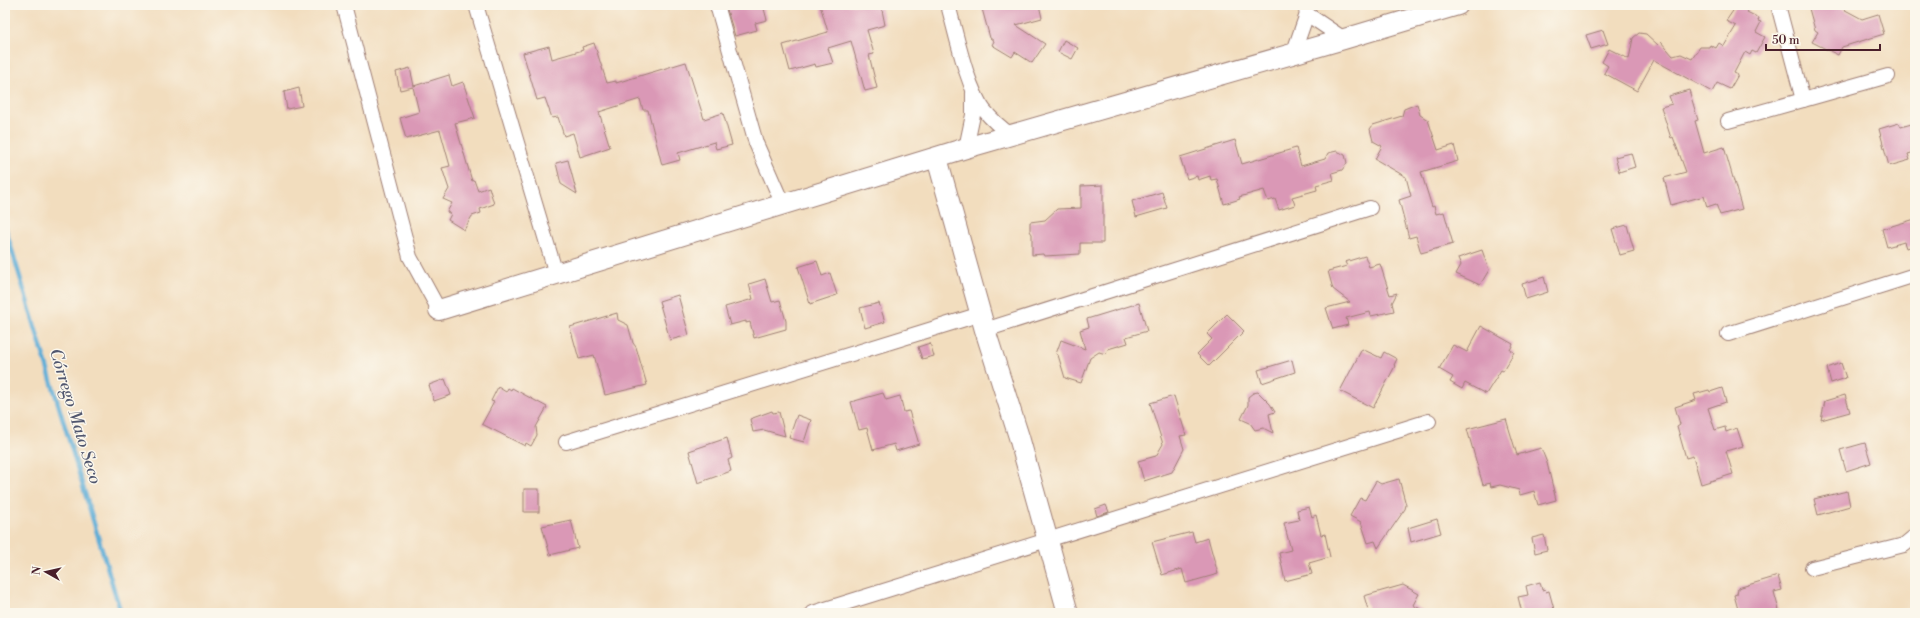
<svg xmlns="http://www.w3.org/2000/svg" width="1920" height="618" viewBox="0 0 1920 618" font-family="'Libre Bodoni',serif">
  <rect width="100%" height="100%" fill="#fbf7ec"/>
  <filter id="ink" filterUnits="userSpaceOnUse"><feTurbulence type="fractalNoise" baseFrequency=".025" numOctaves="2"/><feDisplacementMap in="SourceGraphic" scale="8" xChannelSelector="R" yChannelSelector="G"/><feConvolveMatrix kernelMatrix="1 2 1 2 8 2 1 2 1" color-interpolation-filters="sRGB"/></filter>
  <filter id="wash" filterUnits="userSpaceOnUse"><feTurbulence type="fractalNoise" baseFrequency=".012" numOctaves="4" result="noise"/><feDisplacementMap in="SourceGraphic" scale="16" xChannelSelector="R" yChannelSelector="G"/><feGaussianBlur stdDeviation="0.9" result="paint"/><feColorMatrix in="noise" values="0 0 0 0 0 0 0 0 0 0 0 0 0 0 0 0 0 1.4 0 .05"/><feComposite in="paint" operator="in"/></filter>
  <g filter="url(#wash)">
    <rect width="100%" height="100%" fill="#f2ddbe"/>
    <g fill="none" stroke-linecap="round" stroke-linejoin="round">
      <polyline stroke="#5bacd6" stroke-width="4.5" points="5,227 121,613"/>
    </g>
    <g id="blocks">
      <g fill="#da98b6">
        <polygon points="730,5 763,5 767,20 755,23 757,30 735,36 727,10 731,9"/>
        <polygon points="820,5 881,5 885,25 867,30 874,54 869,55 877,88 865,91 851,41 828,48 833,63 816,67 815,64 790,71 783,45 828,32"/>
        <polygon points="981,5 1039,5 1042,18 1016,25 1045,44 1032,63 1015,52 1012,57 992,45 994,41 990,38"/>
        <polygon points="1737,5 1751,5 1747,12 1759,18 1758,21 1761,22 1756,32 1765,37 1756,53 1752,51 1750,55 1745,52 1734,73 1738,75 1730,89 1717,83 1712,92 1654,60 1637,91 1604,73 1608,66 1602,62 1609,49 1629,59 1633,38 1639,33 1646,34 1658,45 1661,42 1673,56 1681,54 1692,59 1700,47 1709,47 1710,45 1716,48 1719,43 1724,46 1736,26 1726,21"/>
        <polygon points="1808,5 1836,5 1862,19 1878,14 1884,34 1842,47 1838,55 1812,42 1818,32 1815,30"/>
        <polygon points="1603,30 1608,44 1591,49 1586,35"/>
        <polygon points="1064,40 1078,48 1072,59 1058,52"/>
        <polygon points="594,43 607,83 616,81 616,83 686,62 704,119 723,113 732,145 716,149 714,142 678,153 680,160 662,165 648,110 643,110 640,99 599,112 610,147 580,157 573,133 564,136 558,117 552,118 545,98 537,100 523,53 549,46 552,59 583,50 582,47"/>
        <polygon points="410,68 414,86 449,75 452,86 463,82 475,118 455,123 472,181 474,180 478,191 489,187 494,204 480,209 481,213 472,216 464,230 448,220 451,214 447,212 452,203 443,199 449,189 442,168 450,166 440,130 406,139 400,118 419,112 413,87 400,90 396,72"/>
        <polygon points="299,88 302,106 287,109 284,92"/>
        <polygon points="1689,90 1698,120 1695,121 1704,153 1724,147 1742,209 1720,215 1716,204 1707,207 1704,196 1671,205 1664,178 1686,172 1673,137 1671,138 1661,107 1672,104 1669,96"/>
        <polygon points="1417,104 1420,115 1428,120 1438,150 1454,145 1458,161 1421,172 1432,207 1434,206 1436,214 1444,212 1453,244 1421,253 1416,236 1409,238 1399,200 1411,196 1406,177 1375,159 1382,146 1373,141 1370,129 1373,125 1402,116 1404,109"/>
        <polygon points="1899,123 1901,127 1915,123 1915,152 1908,154 1910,160 1889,166 1879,129"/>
        <polygon points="1235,140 1242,164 1296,148 1301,166 1325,159 1328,153 1337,151 1345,155 1347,163 1342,170 1332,173 1334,180 1316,185 1317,190 1292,197 1295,205 1279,210 1275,199 1268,201 1264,190 1239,197 1240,199 1224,204 1217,179 1211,180 1210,176 1198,180 1197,176 1187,179 1180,157"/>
        <polygon points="1631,153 1635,167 1619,172 1615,157"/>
        <polygon points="568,160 577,194 561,184 556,163"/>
        <polygon points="1103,185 1103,243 1080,243 1080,254 1044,256 1043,254 1032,255 1032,234 1030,231 1030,222 1045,220 1057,209 1081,208 1081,186"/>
        <polygon points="1162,192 1167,208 1136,217 1132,201"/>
        <polygon points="1915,219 1915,245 1906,248 1904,242 1887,247 1882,229"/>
        <polygon points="1627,225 1634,251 1620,255 1612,229"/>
        <polygon points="1482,250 1489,270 1480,285 1456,274 1461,265 1458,258"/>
        <polygon points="1365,256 1369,267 1380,264 1390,295 1397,293 1392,303 1394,311 1371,316 1370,312 1346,318 1348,325 1333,329 1326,308 1350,302 1333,289 1328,271 1347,266 1345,262"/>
        <polygon points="817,261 822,276 830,273 837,295 810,304 798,267"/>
        <polygon points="1544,277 1548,292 1526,299 1522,284"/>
        <polygon points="765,279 772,302 780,300 786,321 786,329 754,338 750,322 746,323 746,321 730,325 725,307 753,299 749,284"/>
        <polygon points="678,295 689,335 670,340 659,301"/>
        <polygon points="879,303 885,322 865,328 860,308"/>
        <polygon points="1139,303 1147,331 1126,337 1128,343 1108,349 1106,354 1099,352 1090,358 1081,383 1065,378 1058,355 1056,354 1061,340 1085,349 1080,330 1089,327 1087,319"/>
        <polygon points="617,313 618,320 628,325 633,343 636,347 647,385 605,395 594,355 579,359 570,327"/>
        <polygon points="1227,314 1244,331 1209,366 1197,354 1212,339 1207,334"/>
        <polygon points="1481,326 1513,344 1510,350 1514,352 1503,371 1501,370 1486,394 1465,383 1462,389 1450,382 1453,377 1439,369 1453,345 1467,352"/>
        <polygon points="930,343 934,356 922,359 918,347"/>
        <polygon points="1362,349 1381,358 1384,352 1397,359 1394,365 1395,366 1373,408 1340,391"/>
        <polygon points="1292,360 1295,372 1262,383 1258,370"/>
        <polygon points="1841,363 1846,378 1831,383 1827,368"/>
        <polygon points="445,379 451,395 434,401 429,385"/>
        <polygon points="498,387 506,392 508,388 511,390 512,388 547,407 536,427 537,435 531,446 526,443 525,446 482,424 494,402 491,401"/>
        <polygon points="1722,388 1726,402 1708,408 1715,430 1725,427 1726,432 1737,428 1743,446 1726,451 1733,474 1701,484 1693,456 1686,458 1677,426 1680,424 1675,407 1696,400 1694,394 1709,390 1710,392"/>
        <polygon points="1258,392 1270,404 1275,412 1269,414 1273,433 1263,428 1255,430 1250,423 1241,419 1248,405 1248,397 1253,393"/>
        <polygon points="883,393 886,400 900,396 904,412 909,411 919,444 896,451 894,444 873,450 867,428 859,430 851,402"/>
        <polygon points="1845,395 1850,412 1821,420 1825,401"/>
        <polygon points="1174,396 1186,435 1180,436 1184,449 1172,472 1144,481 1138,461 1156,456 1163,444 1150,403"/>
        <polygon points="772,411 773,413 779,412 785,436 764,430 753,432 750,419"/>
        <polygon points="797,415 811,420 804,442 789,438"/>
        <polygon points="1506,419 1517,455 1541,448 1547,463 1556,500 1538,505 1534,491 1520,495 1519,490 1500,485 1491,487 1490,483 1483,485 1467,429"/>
        <polygon points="727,438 732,458 728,460 731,471 698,483 689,451"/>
        <polygon points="1865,443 1871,463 1846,471 1840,450"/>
        <polygon points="1399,479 1406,505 1405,509 1378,548 1375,541 1368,543 1361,522 1350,516 1360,498 1365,500 1376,481 1381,484"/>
        <rect x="524" y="489" width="15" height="23"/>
        <polygon points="1847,491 1850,506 1818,515 1814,499"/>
        <polygon points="1106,505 1109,512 1097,516 1095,509"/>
        <polygon points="1309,507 1312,517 1316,515 1321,535 1325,534 1330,557 1309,563 1312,574 1285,581 1279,553 1291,550 1284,523 1299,520 1297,510"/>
        <polygon points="1437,519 1441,533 1411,542 1408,528"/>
        <polygon points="571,520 578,548 550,555 542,526"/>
        <polygon points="1192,532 1195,542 1208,538 1218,574 1186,583 1182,569 1162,575 1152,542"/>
        <polygon points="1544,535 1547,550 1535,553 1532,538"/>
        <polygon points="1778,576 1782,590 1774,592 1779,610 1767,613 1739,613 1734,595 1737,594 1738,588"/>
        <polygon points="1540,582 1542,590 1545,589 1546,592 1549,591 1555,613 1522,613 1518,597 1528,595 1526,586"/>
        <polygon points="1403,585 1419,594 1413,605 1428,613 1369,613 1364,596"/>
      </g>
    </g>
  </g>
  <g filter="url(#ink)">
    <use href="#blocks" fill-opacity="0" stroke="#9e7e74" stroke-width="1"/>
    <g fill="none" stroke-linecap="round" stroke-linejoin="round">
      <g stroke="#9e7e74" stroke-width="16">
        <g id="street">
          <polyline points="344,5 410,257 439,310"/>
          <polyline points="476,5 556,274"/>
          <polyline points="717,5 756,143 783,205"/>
          <path d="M948,5C956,33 967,88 984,110C992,120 1001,128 1011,135"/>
          <polyline points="1305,5 1307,14 1344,39"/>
          <polyline points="1778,5 1803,100 1888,76"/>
          <polyline points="1293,54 1307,14"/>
          <polyline points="1728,121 1803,100"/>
          <polyline points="966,148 973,115 973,93"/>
          <polyline points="985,330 1370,208"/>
          <polyline points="1728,334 1915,275"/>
          <polyline points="566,442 981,314"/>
          <polyline points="1812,568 1904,545 1915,536"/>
          <polyline points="813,613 1429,421"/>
        </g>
      </g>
      <g stroke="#9e7e74" stroke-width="22">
        <g id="secondary">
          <polyline points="937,158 985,330 1019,437 1068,613"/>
          <polyline points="439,310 966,148 1344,39 1458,5"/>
        </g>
      </g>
      <use href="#street" stroke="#fff" stroke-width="14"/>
      <use href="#secondary" stroke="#fff" stroke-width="20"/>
    </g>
  </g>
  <g text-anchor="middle" stroke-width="3" stroke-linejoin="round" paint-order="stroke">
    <g font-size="17" font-style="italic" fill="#51576f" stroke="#fbf7ec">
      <text transform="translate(76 416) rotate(73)" y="6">Córrego Mato Seco</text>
    </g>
  </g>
  <rect width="1920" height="618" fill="none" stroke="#fbf7ec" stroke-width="20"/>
  <g transform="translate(46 572) rotate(278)" stroke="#fbf7ec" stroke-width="3" paint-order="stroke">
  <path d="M0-3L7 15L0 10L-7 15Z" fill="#4a1f2b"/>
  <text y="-6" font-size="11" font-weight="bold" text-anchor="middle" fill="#4a1f2b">N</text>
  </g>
  <path d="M1766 44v6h114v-6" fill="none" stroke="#4a1f2b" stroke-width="2"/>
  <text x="1772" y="44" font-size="12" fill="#4a1f2b" stroke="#fbf7ec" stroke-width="3" paint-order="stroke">50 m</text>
</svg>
